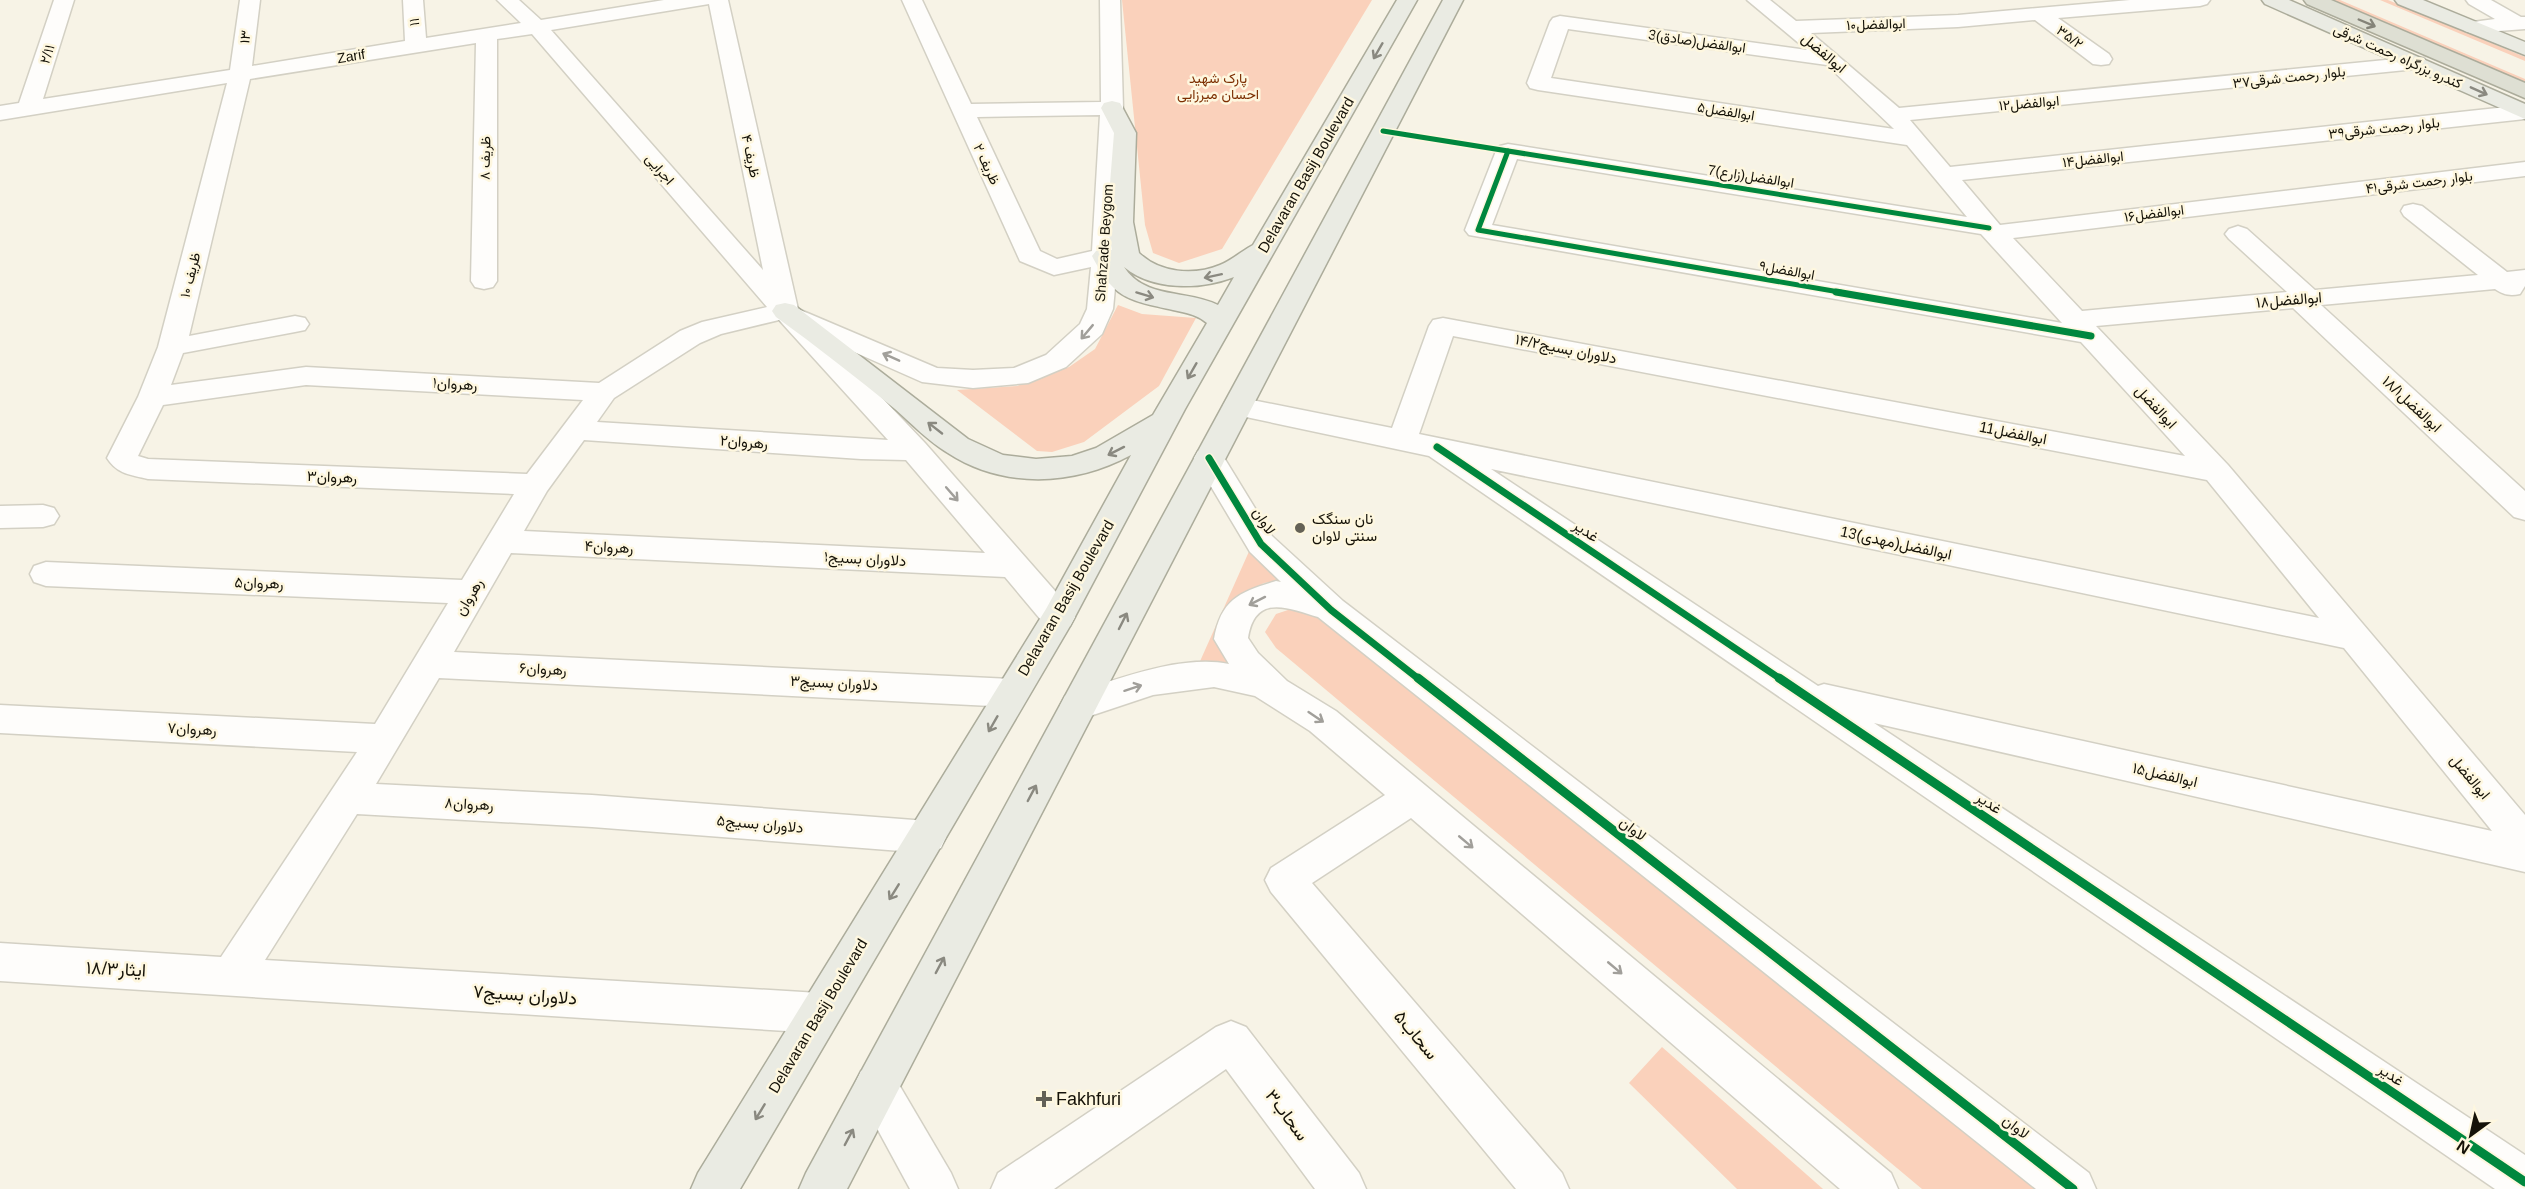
<svg xmlns="http://www.w3.org/2000/svg" width="2525" height="1189" viewBox="0 0 2525 1189" font-family="Helvetica,Vazirmatn,sans-serif">
  <rect width="100%" height="100%" fill="#f7f3e6"/>
  <g fill="#fad1bb">
    <polygon points="1122,0 1372,0 1222,249 1179,263 1153,253 1145,225"/>
    <polygon points="2326,0 2340,0 2525,79 2525,86"/>
    <polygon points="2380,0 2388,0 2525,57 2525,61"/>
    <polygon points="1118,305 1142,314 1196,318 1159,386 1084,442 1052,452 1037,451 957,390 1017,386 1069,367 1095,349"/>
    <polygon points="1251,547 1284,580 1264,583 1249,591 1242,665 1197,668"/>
    <polygon points="1297,607 1323,618 2052,1189 1922,1189 1276,648 1265,632 1276,614"/>
    <polygon points="1662,1047 1823,1189 1737,1189 1629,1083"/>
  </g>
  <g fill="none" stroke-linecap="round" stroke-linejoin="round">
    <g stroke="#d3d0c4" stroke-width="3">
      <g id="minor">
        <path d="M54,0H74L43,99L230,70L240,0H260L252,66L405,41L403,0H423L426,38L521,23L497,0H519L541,20L664,0H728L798,309L937,368L973,370L1014,368L1046,355L1080,324L1087,309L1091,267L1054,275L1020,261L902,0H922L971,104L1101,102L1100,0H1120L1123,108L1118,256L1113,309L1102,334L1066,367L1028,383L973,388L922,382L827,340L925,443L1070,608L1075,617L1070,626L1058,629L1046,626L1005,577L511,553L454,652L1011,679L1023,683L1029,693L1023,703L1011,707L439,678L376,784L592,795L927,821L941,826L946,837L941,848L927,853L592,827L357,814L265,960L819,993L834,999L840,1013L834,1027L819,1033L0,981V943L221,957L357,752L0,733V705L375,724L448,603L46,586L34,582L30,574L34,566L46,562L462,580L514,494L148,479C131,475 117,474 107,458L138,397L158,347L227,83L0,120V106L19,103ZM709,4L763,270L551,30ZM532,34L767,307L702,322L680,331L599,383L306,367L171,385L183,353L295,332L305,330L309,324L305,318L295,316L189,336L250,79L476,43L471,281L475,287L484,289L493,287L497,281V39ZM1100,115L1092,251L1057,259L1040,251L977,117ZM779,320L888,440L597,422L614,398L700,343L721,334ZM306,385L583,400L527,474L148,459L138,456L163,405ZM584,440L861,459L906,460L985,553L524,531L547,491Z"/>
        <path d="M1747,0H1770L1796,21L1958,15L2130,0H2210L2207,4L2200,6L2058,18L2109,54L2112,59L2109,64L2101,65L2093,64L2035,20L1958,27L1811,33L1899,108L2416,57L2424,58L2427,63L2424,68L2416,69L1910,120L1950,167L2525,105V119L1962,180L2000,225L2525,162V176L2013,238L2082,311L2287,292L2229,239L2225,234L2229,229L2238,226L2247,229L2315,290L2478,275L2404,216L2401,211L2404,206L2413,204L2422,206L2507,272L2525,270V286L2520,294C2510,296 2504,295 2495,289L2321,305L2525,491V520L2514,517L2293,308L2096,326L2228,465L2525,815V872L1874,723L2525,1155V1189H2495L1429,456L1227,413L1223,406L1227,399L1237,397L1392,428L1429,326L1433,320L1443,318L2185,456L2081,342L1469,235L1465,230L1496,151L1500,146L1508,144L1967,217L1907,145L1538,90L1530,88L1527,83L1550,22L1553,18L1560,16L1807,50ZM1568,29L1827,65L1894,129L1551,78ZM1517,159L1981,234L2062,323L1492,225ZM1453,336L2207,480L2319,618L1419,434ZM1491,469L2344,648L2492,831L1824,684L1818,686Z"/>
        <polygon points="2466,0 2491,0 2521,17 2525,17 2525,29 2472,33 2465,31 2462,27 2465,23 2495,19 2469,4"/>
        <path d="M1209,448L1220,451L1272,536L1343,601L2089,1173L2096,1189H2036L1318,617C1288,608 1255,593 1248,638L1258,653L1287,681L1336,711L1891,1173L1898,1189H1840L1411,818L1312,883L1562,1173L1569,1189H1516L1271,892L1265,880L1271,868L1385,795L1310,731L1255,696L1214,687L1153,695L1078,720L1065,716L1060,706L1065,696C1113,681 1179,654 1229,664L1214,639C1221,599 1240,592 1276,581L1281,582L1250,552L1194,458L1198,451Z"/>
        <polygon points="43,505 54,508 59,516 54,524 43,527 0,528 0,506"/>
        <polygon points="1231,1021 1246,1027 1359,1173 1366,1189 1315,1189 1226,1069 1054,1189 991,1189 998,1173 1216,1027"/>
        <polygon points="876,1065 891,1071 951,1173 958,1189 910,1189 854,1086 861,1071"/>
      </g>
    </g>
    <g stroke="#acac9b" stroke-width="3">
      <g id="major">
        <path d="M1397,0H1417L1185,409L1070,626L740,1189H691L698,1173L1046,609L1131,455C1074,486 1003,489 948,453C928,441 912,424 895,409C856,377 816,346 776,317L772,311L776,305L785,303L794,305L968,439L1003,455L1036,459L1072,456L1096,448L1153,415L1207,323C1196,314 1186,313 1173,310C1128,300 1114,299 1092,256L1096,251L1105,248L1112,250L1109,235L1108,209L1114,133L1101,108L1104,103L1112,101L1120,103L1136,133L1133,222L1139,253C1160,273 1194,276 1220,265C1232,260 1242,251 1253,245ZM1124,267C1153,291 1200,290 1234,277L1218,305C1186,289 1146,300 1124,267Z"/>
        <polygon points="1443,0 1463,0 847,1189 799,1189 806,1173"/>
        <polygon points="2262,0 2289,0 2525,104 2525,119 2265,4"/>
        <polygon points="2395,0 2423,0 2525,42 2525,55 2398,4"/>
      </g>
    </g>
    <g stroke="#acac9b" stroke-width="3">
      <polygon id="highway" points="2304,0 2331,0 2525,83 2525,98 2307,4"/>
    </g>
    <use href="#minor" fill="#fefdfb" fill-rule="evenodd"/>
    <use href="#major" fill="#eaebe3" fill-rule="evenodd"/>
    <use href="#highway" fill="#dedfd3" fill-rule="evenodd"/>
    <g stroke="#fef7df" stroke-width="8">
      <g id="cycleway-far2">
        <polyline points="1383,131 1989,228"/>
        <polyline points="1508,151 1478,230 1845,293"/>
      </g>
    </g>
    <g stroke="#fef7df" stroke-width="10">
      <g id="cycleway-far1">
        <polyline points="1836,292 2091,336"/>
        <polyline points="1437,447 1782,680"/>
        <polyline points="1209,458 1261,544 1331,610 1420,680"/>
      </g>
    </g>
    <g stroke="#fef7df" stroke-width="13">
      <g id="cycleway">
        <polyline points="1418,678 2073,1189"/>
        <polyline points="1779,678 2525,1182"/>
      </g>
    </g>
    <use href="#cycleway-far2" stroke="#00873e" stroke-width="5"/>
    <use href="#cycleway-far1" stroke="#00873e" stroke-width="7"/>
    <use href="#cycleway" stroke="#00873e" stroke-width="9"/>
  </g>
  <defs><path id="oneway-shaft" d="M-6 0H5M1.5-3L5.5 0L1.5 3" fill="none" stroke-width="1.6" stroke-linecap="round" stroke-linejoin="round" transform="scale(1.5)"/></defs>
  <use stroke="#848378" href="#oneway-shaft" transform="translate(2367 23) rotate(23)"/>
  <g stroke="#8a8980">
    <use href="#oneway-shaft" transform="translate(1378 51) rotate(120)"/>
    <use href="#oneway-shaft" transform="translate(2479 91) rotate(24)"/>
    <use href="#oneway-shaft" transform="translate(1213 276) rotate(168)"/>
    <use href="#oneway-shaft" transform="translate(1145 295) rotate(17)"/>
    <use href="#oneway-shaft" transform="translate(1192 371) rotate(120)"/>
    <use href="#oneway-shaft" transform="translate(935 428) rotate(-142)"/>
    <use href="#oneway-shaft" transform="translate(1116 451) rotate(153)"/>
    <use href="#oneway-shaft" transform="translate(1123 621) rotate(-63)"/>
    <use href="#oneway-shaft" transform="translate(993 724) rotate(120)"/>
    <use href="#oneway-shaft" transform="translate(1032 793) rotate(-62)"/>
    <use href="#oneway-shaft" transform="translate(894 892) rotate(122)"/>
    <use href="#oneway-shaft" transform="translate(940 965) rotate(-62)"/>
    <use href="#oneway-shaft" transform="translate(760 1112) rotate(121)"/>
    <use href="#oneway-shaft" transform="translate(849 1137) rotate(-62)"/>
  </g>
  <g stroke="#a19f9a">
    <use href="#oneway-shaft" transform="translate(1087 332) rotate(130)"/>
    <use href="#oneway-shaft" transform="translate(891 357) rotate(-156)"/>
    <use href="#oneway-shaft" transform="translate(952 494) rotate(49)"/>
    <use href="#oneway-shaft" transform="translate(1257 601) rotate(153)"/>
    <use href="#oneway-shaft" transform="translate(1133 688) rotate(-18)"/>
    <use href="#oneway-shaft" transform="translate(1316 717) rotate(34)"/>
    <use href="#oneway-shaft" transform="translate(1466 842) rotate(40)"/>
    <use href="#oneway-shaft" transform="translate(1615 968) rotate(40)"/>
  </g>
  <g fill="#646156" stroke="#fef7df" stroke-width="2">
    <circle cx="1300" cy="528" r="6"/>
    <path d="M1041 1090h6v6h6v6h-6v6h-6v-6h-6v-6h6z"/>
  </g>
  <g text-anchor="middle" stroke-width="5" stroke-linejoin="round" paint-order="stroke">
    <g font-size="14" fill="#151208" stroke="#fef7df">
      <text transform="translate(414 22) rotate(-94)" y="5">۱۱</text>
      <text transform="translate(1876 24) rotate(-2)" y="5">ابوالفضل۱۰</text>
      <text transform="translate(245 37) rotate(-82)" y="5">۱۳</text>
      <text transform="translate(2070 37) rotate(36)" y="5">۳۵/۲</text>
      <text transform="translate(1697 41) rotate(8)" y="5">3ابوالفضل(صادق)</text>
      <text transform="translate(47 54) rotate(-72)" y="5">۲/۱۱</text>
      <text transform="translate(351 56) rotate(-9)" y="5">Zarif</text>
      <text transform="translate(2398 56) rotate(24)" y="5">کندرو بزرگراه رحمت شرقی</text>
      <text transform="translate(2289 77) rotate(-6)" y="5">بلوار رحمت شرقی۳۷</text>
      <text transform="translate(2029 103) rotate(-5)" y="5">ابوالفضل۱۲</text>
      <text transform="translate(1726 111) rotate(9)" y="5">ابوالفضل۵</text>
      <text transform="translate(2384 128) rotate(-6)" y="5">بلوار رحمت شرقی۳۹</text>
      <text transform="translate(751 156) rotate(78)" y="5">ظریف ۴</text>
      <text transform="translate(485 158) rotate(-89)" y="5">ظریف ۸</text>
      <text transform="translate(2093 159) rotate(-6)" y="5">ابوالفضل۱۴</text>
      <text transform="translate(987 164) rotate(65)" y="5">ظریف ۲</text>
      <text transform="translate(660 169) rotate(49)" y="5">اجرایی</text>
      <text transform="translate(1751 176) rotate(9)" y="5">7ابوالفضل(زارع)</text>
      <text transform="translate(2419 182) rotate(-7)" y="5">بلوار رحمت شرقی۴۱</text>
      <text transform="translate(2154 213) rotate(-7)" y="5">ابوالفضل۱۶</text>
      <text transform="translate(1104 243) rotate(-86)" y="5">Shahzade Beygom</text>
      <text transform="translate(1787 270) rotate(10)" y="5">ابوالفضل۹</text>
      <text transform="translate(190 275) rotate(-76)" y="5">ظریف ۱۰</text>
    </g>
    <g font-size="14" fill="#7c2e00" stroke="#fef7df">
      <text x="1218" y="83">پارک شهید<tspan x="1218" dy="16">احسان میرزایی</tspan></text>
    </g>
    <g font-size="15" fill="#151208" stroke="#fef7df">
      <text transform="translate(1824 53) rotate(40)" y="5">ابوالفضل</text>
      <text transform="translate(1306 175) rotate(-60)" y="5">Delavaran Basij Boulevard</text>
      <text transform="translate(2289 300) rotate(-5)" y="5">ابوالفضل۱۸</text>
      <text transform="translate(1566 349) rotate(11)" y="5">۱۴/۲دلاوران بسیج</text>
      <text transform="translate(455 384) rotate(3)" y="5">رهروان۱</text>
      <text transform="translate(2412 404) rotate(43)" y="5">ابوالفضل۱۸/۱</text>
      <text transform="translate(2156 407) rotate(47)" y="5">ابوالفضل</text>
      <text transform="translate(2013 433) rotate(11)" y="5">11ابوالفضل</text>
      <text transform="translate(744 442) rotate(4)" y="5">رهروان۲</text>
      <text transform="translate(332 477) rotate(2)" y="5">رهروان۳</text>
      <text transform="translate(1264 521) rotate(57)" y="5">لاوان</text>
      <text transform="translate(1586 531) rotate(34)" y="5">غدیر</text>
      <text transform="translate(1896 543) rotate(12)" y="5">13ابوالفضل(مهدی)</text>
      <text transform="translate(609 547) rotate(3)" y="5">رهروان۴</text>
      <text transform="translate(865 559) rotate(3)" y="5">دلاوران بسیج۱</text>
      <text transform="translate(259 583) rotate(2)" y="5">رهروان۵</text>
      <text transform="translate(469 597) rotate(-59)" y="5">رهروان</text>
      <text transform="translate(1066 598) rotate(-60)" y="5">Delavaran Basij Boulevard</text>
      <text transform="translate(543 669) rotate(3)" y="5">رهروان۶</text>
      <text transform="translate(834 683) rotate(3)" y="5">دلاوران بسیج۳</text>
      <text transform="translate(192 729) rotate(3)" y="5">رهروان۷</text>
      <text transform="translate(2165 775) rotate(13)" y="5">ابوالفضل۱۵</text>
      <text transform="translate(2470 777) rotate(50)" y="5">ابوالفضل</text>
      <text transform="translate(1989 803) rotate(34)" y="5">غدیر</text>
      <text transform="translate(469 804) rotate(3)" y="5">رهروان۸</text>
      <text transform="translate(760 824) rotate(5)" y="5">دلاوران بسیج۵</text>
      <text transform="translate(1633 829) rotate(38)" y="5">لاوان</text>
      <text transform="translate(818 1016) rotate(-59)" y="5">Delavaran Basij Boulevard</text>
      <text transform="translate(2391 1075) rotate(34)" y="5">غدیر</text>
      <text transform="translate(2016 1127) rotate(38)" y="5">لاوان</text>
    </g>
    <g font-size="15" fill="#151208" stroke="#fef7df" text-anchor="start">
      <text x="1312" y="524">نان سنگک<tspan x="1312" dy="17">سنتی لاوان</tspan></text>
    </g>
    <g font-size="18" fill="#151208" stroke="#fef7df">
      <text transform="translate(116 969) rotate(3)" y="6">ایثار۱۸/۳</text>
      <text transform="translate(525 995) rotate(4)" y="6">دلاوران بسیج۷</text>
      <text transform="translate(1416 1035) rotate(50)" y="6">۵سحاب</text>
      <text transform="translate(1287 1115) rotate(53)" y="6">۳سحاب</text>
    </g>
    <g font-size="18" fill="#151208" stroke="#fef7df" text-anchor="start">
      <text x="1056" y="1105">Fakhfuri</text>
    </g>
  </g>
  <g transform="translate(2471 1135) rotate(213)" stroke="#fef7df" stroke-width="4.5" paint-order="stroke">
  <path d="M0-4.5L10 22L0 15L-10 22Z" fill="#151208"/>
  <text y="-9" font-size="16" font-weight="bold" text-anchor="middle" fill="#151208">N</text>
  </g>
</svg>
